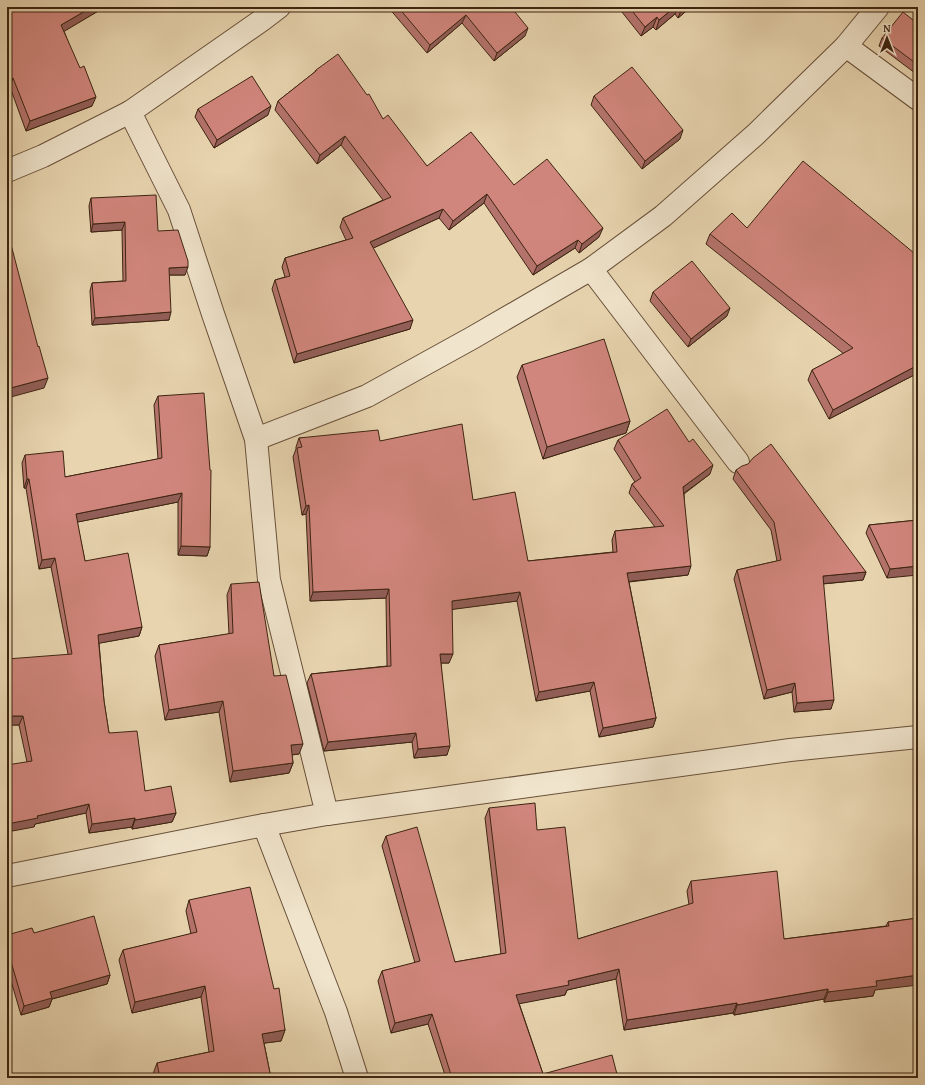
<svg xmlns="http://www.w3.org/2000/svg" width="925" height="1085" viewBox="0 0 925 1085" font-family="'Gentium Book Plus',serif">
  <rect width="100%" height="100%" fill="#e8d5b0"/>
  <filter id="stains"><feTurbulence type="fractalNoise" baseFrequency=".005" numOctaves="4"/><feColorMatrix values="0 0 0 0 .2 0 0 0 0 .09 0 0 0 0 .02 0 0 0 .5 -.17"/></filter>
  <radialGradient id="worn" r=".72"><stop offset=".6" stop-color="#630" stop-opacity="0"/><stop offset="1" stop-color="#630" stop-opacity=".3"/></radialGradient>
  <g fill="none" stroke-linecap="round" stroke-linejoin="round">
    <g stroke="#685039" stroke-width="24">
      <g id="minor">
        <polyline points="846,46 918,99"/>
        <polyline points="130,112 179,210 213,314 256,439 269,580 327,814"/>
        <polyline points="7,171 43,156 130,112 262,20 279,7"/>
        <polyline points="591,269 738,462"/>
        <polyline points="256,439 367,396 472,338 591,269 663,216 756,134 846,46 878,7"/>
        <polyline points="264,825 336,1012 357,1078"/>
        <polyline points="7,876 264,825 327,814 790,750 918,737"/>
      </g>
    </g>
    <use href="#minor" stroke="#f0e4cc" stroke-width="22"/>
  </g>
  <g fill="#b4736c" stroke="#3d2411">
    <polygon points="7,7 105,7 64,31 92,106 26,131 10,87 7,88"/>
    <polygon points="388,7 511,7 525,36 494,61 462,23 427,53"/>
    <polygon points="618,7 691,7 678,18 675,14 656,30 653,27 641,36"/>
    <polygon points="918,24 918,80 914,76 915,73 879,46 882,38"/>
    <polygon points="316,70 383,119 427,166 514,185 599,237 579,253 575,248 533,275 484,203 449,230 439,218 373,248 410,329 294,363 272,289 275,280 285,277 282,267 285,258 346,240 340,227 343,218 383,200 341,145 317,164 275,110 278,101 315,72"/>
    <polygon points="594,96 680,139 642,169 591,105"/>
    <polygon points="198,109 268,115 214,148 195,117"/>
    <polygon points="91,198 158,231 185,275 169,275 169,320 92,325 90,291 92,283 123,281 122,230 91,232 89,206"/>
    <polygon points="747,228 914,253 918,249 918,373 829,419 808,380 812,370 844,354 706,244 710,234"/>
    <polygon points="653,292 727,316 688,347 650,301"/>
    <polygon points="522,365 630,421 626,433 543,459 517,377"/>
    <polygon points="158,396 210,547 207,556 178,555 178,502 77,522 85,561 142,627 139,636 99,643 104,701 109,733 145,791 176,813 172,822 132,829 132,827 89,833 86,813 35,824 34,827 27,762 19,725 7,725 68,654 51,567 39,569 26,488 24,488 22,463 25,455 65,477 158,459 154,405"/>
    <polygon points="299,438 380,441 473,500 528,561 613,552 612,540 615,531 655,527 629,493 632,484 635,482 614,449 618,440 710,474 684,494 688,575 629,582 656,718 653,727 599,737 590,691 536,701 517,601 452,609 449,663 441,663 447,755 414,758 412,742 324,751 307,683 311,674 387,666 386,598 310,601 306,514 302,515 293,457 296,449 296,447"/>
    <polygon points="736,470 866,572 863,580 823,584 831,709 794,712 792,692 764,699 734,579 737,570 777,561 771,530 733,479"/>
    <polygon points="918,520 887,578 866,533 869,525"/>
    <polygon points="231,584 274,676 299,754 292,755 293,763 289,773 230,782 219,712 165,720 155,656 159,645 229,634 227,595"/>
    <polygon points="489,808 537,830 578,939 689,905 687,891 691,881 784,939 886,926 888,922 918,918 875,990 873,996 824,1002 824,999 734,1015 733,1013 624,1030 616,979 567,990 565,995 519,1003 543,1074 618,1078 446,1078 428,1024 391,1033 378,981 382,971 415,963 382,846 386,836 455,962 501,954 485,818"/>
    <polygon points="189,900 274,989 285,1030 281,1041 264,1043 271,1078 154,1078 153,1074 157,1063 209,1052 201,997 132,1013 119,960 123,950 191,934 186,911"/>
    <polygon points="34,933 110,975 107,984 52,999 49,1007 21,1015 7,967 7,935"/>
  </g>
  <g fill="#925e58" stroke="#3d2411">
    <polygon points="92,7 105,7 58,35 61,25"/>
    <polygon points="675,7 678,7 675,14 656,30 659,20"/>
    <polygon points="683,7 691,7 678,18 682,8"/>
    <polygon points="466,15 462,23 427,53 430,45"/>
    <polygon points="657,17 653,27 641,36 645,27"/>
    <polygon points="528,28 525,36 494,61 497,53"/>
    <polygon points="13,78 10,87 7,88 7,80"/>
    <polygon points="96,97 92,106 26,131 30,121"/>
    <polygon points="271,106 268,115 214,148 217,140"/>
    <polygon points="683,130 680,139 642,169 645,161"/>
    <polygon points="345,136 341,145 317,164 320,155"/>
    <polygon points="487,194 484,203 449,230 453,221"/>
    <polygon points="443,209 439,218 367,251 370,242"/>
    <polygon points="125,222 122,230 91,232 93,224"/>
    <polygon points="603,228 599,237 579,253 582,244"/>
    <polygon points="578,240 575,248 533,275 537,266"/>
    <polygon points="188,267 185,275 166,275 169,268"/>
    <polygon points="730,308 727,316 688,347 691,339"/>
    <polygon points="171,312 169,320 92,325 95,318"/>
    <polygon points="413,320 410,329 294,363 297,354"/>
    <polygon points="918,365 918,373 829,419 833,410"/>
    <polygon points="48,378 44,388 7,398 7,389"/>
    <polygon points="630,421 626,433 543,459 547,447"/>
    <polygon points="713,465 710,474 680,496 683,487"/>
    <polygon points="27,479 29,479 26,488 24,488"/>
    <polygon points="182,493 178,502 73,523 76,514"/>
    <polygon points="309,505 306,514 302,515 306,506"/>
    <polygon points="181,546 210,547 207,556 178,555"/>
    <polygon points="55,558 51,567 39,569 42,560"/>
    <polygon points="691,566 688,575 624,582 627,573"/>
    <polygon points="918,566 918,575 887,578 890,569"/>
    <polygon points="866,572 863,580 820,584 823,576"/>
    <polygon points="389,589 386,598 310,601 313,592"/>
    <polygon points="520,592 517,601 448,610 452,601"/>
    <polygon points="142,627 139,636 95,644 98,635"/>
    <polygon points="440,654 453,654 449,663 437,663"/>
    <polygon points="594,682 590,691 536,701 539,692"/>
    <polygon points="795,683 792,692 764,699 767,690"/>
    <polygon points="834,700 831,709 794,712 797,703"/>
    <polygon points="223,701 219,712 165,720 169,710"/>
    <polygon points="7,716 23,716 19,725 7,725"/>
    <polygon points="656,718 653,727 599,737 603,728"/>
    <polygon points="416,733 412,742 324,751 328,742"/>
    <polygon points="303,744 299,754 288,755 291,745"/>
    <polygon points="450,746 447,755 414,758 418,749"/>
    <polygon points="293,763 289,773 230,782 233,771"/>
    <polygon points="89,804 86,813 35,824 34,827 7,832 7,824 37,816"/>
    <polygon points="176,813 172,822 132,829 135,820"/>
    <polygon points="135,818 132,827 89,833 92,824"/>
    <polygon points="619,969 616,979 567,990 565,995 513,1005 516,995 568,981"/>
    <polygon points="110,975 107,984 52,999 49,1007 21,1015 24,1006 50,992"/>
    <polygon points="918,975 918,985 875,990 873,996 824,1002 828,992 876,981"/>
    <polygon points="205,986 201,997 132,1013 135,1002"/>
    <polygon points="828,989 824,999 734,1015 737,1005"/>
    <polygon points="737,1003 733,1013 624,1030 627,1020"/>
    <polygon points="432,1014 428,1024 391,1033 395,1023"/>
    <polygon points="285,1030 281,1041 258,1044 262,1034"/>
  </g>
  <g fill="#d1867d" stroke="#3d2411">
    <polygon points="7,7 92,7 61,25 80,68 84,66 96,97 30,121 13,78 7,80 7,46 11,44 7,35"/>
    <polygon points="398,7 511,7 528,28 497,53 466,15 430,45"/>
    <polygon points="629,7 675,7 659,20 657,17 645,27"/>
    <polygon points="903,12 918,24 918,65 882,38"/>
    <polygon points="338,54 367,95 369,94 383,119 388,115 427,166 471,132 514,185 547,159 603,228 582,244 578,240 537,266 487,194 453,221 443,209 370,242 413,320 297,354 275,280 290,276 285,258 353,238 343,218 391,197 345,136 320,155 278,101 316,71 316,70"/>
    <polygon points="632,67 683,130 645,161 594,96"/>
    <polygon points="252,76 271,106 217,140 198,109"/>
    <polygon points="803,161 914,253 918,249 918,365 833,410 812,370 853,348 710,234 732,213 747,228"/>
    <polygon points="156,195 158,231 178,230 188,261 188,267 169,268 171,312 95,318 92,283 126,281 125,222 93,224 91,198"/>
    <polygon points="9,237 38,347 39,346 48,378 7,389 7,238"/>
    <polygon points="692,261 730,308 691,339 653,292"/>
    <polygon points="604,339 630,421 547,447 522,365"/>
    <polygon points="204,393 210,470 211,470 210,547 181,546 182,493 76,514 85,561 128,553 142,627 98,635 104,701 109,733 137,731 145,791 171,786 176,813 135,820 135,818 92,824 89,804 37,816 38,818 7,824 7,765 32,761 23,716 7,716 7,659 72,654 55,558 42,560 29,479 27,479 25,455 63,451 65,477 162,458 158,396"/>
    <polygon points="667,409 689,442 693,439 713,465 683,487 691,566 627,573 656,718 603,728 594,682 539,692 520,592 452,601 453,654 440,654 450,746 418,749 416,733 328,742 311,674 391,666 389,589 313,592 309,505 306,506 297,448 302,447 299,438 378,430 380,441 462,424 473,500 515,492 528,561 617,552 615,531 664,526 632,484 641,478 618,440"/>
    <polygon points="771,444 866,572 823,576 834,700 797,703 795,683 767,690 737,570 781,560 774,522 736,470 742,466 748,464 753,458"/>
    <polygon points="918,520 918,566 890,569 869,525"/>
    <polygon points="259,582 274,676 286,675 303,744 291,745 293,763 233,771 223,701 169,710 159,645 233,633 231,584"/>
    <polygon points="535,803 537,830 565,827 578,939 693,903 691,881 777,871 784,939 889,926 888,922 918,918 918,975 876,981 877,986 828,992 828,989 737,1005 737,1003 627,1020 619,969 568,981 569,985 516,995 543,1074 612,1055 618,1078 452,1078 432,1014 395,1023 382,971 420,961 386,836 417,827 455,962 506,953 489,808"/>
    <polygon points="250,887 274,989 279,988 285,1030 262,1034 271,1078 160,1078 157,1063 214,1051 205,986 135,1002 123,950 197,932 189,900"/>
    <polygon points="94,916 110,975 50,992 52,998 24,1006 7,948 7,935 32,928 34,933"/>
  </g>
  <rect width="925" height="1085" fill="none" stroke="#e8d5b0" stroke-width="24"/>
  <rect x="8" y="8" width="909" height="1069" fill="none" stroke="#3d2411" stroke-width="2"/>
  <rect x="12" y="12" width="901" height="1061" fill="none" stroke="#3d2411"/>
  <g transform="translate(887 38)" stroke="#f0e4cc" stroke-width="3" paint-order="stroke">
  <path d="M0-3L7 15L0 10L-7 15Z" fill="#3d2411"/>
  <text y="-6" font-size="11" font-weight="bold" text-anchor="middle" fill="#3d2411">N</text>
  </g>
  <rect width="100%" height="100%" filter="url(#stains)"/>
  <rect width="100%" height="100%" fill="url(#worn)"/>
</svg>
